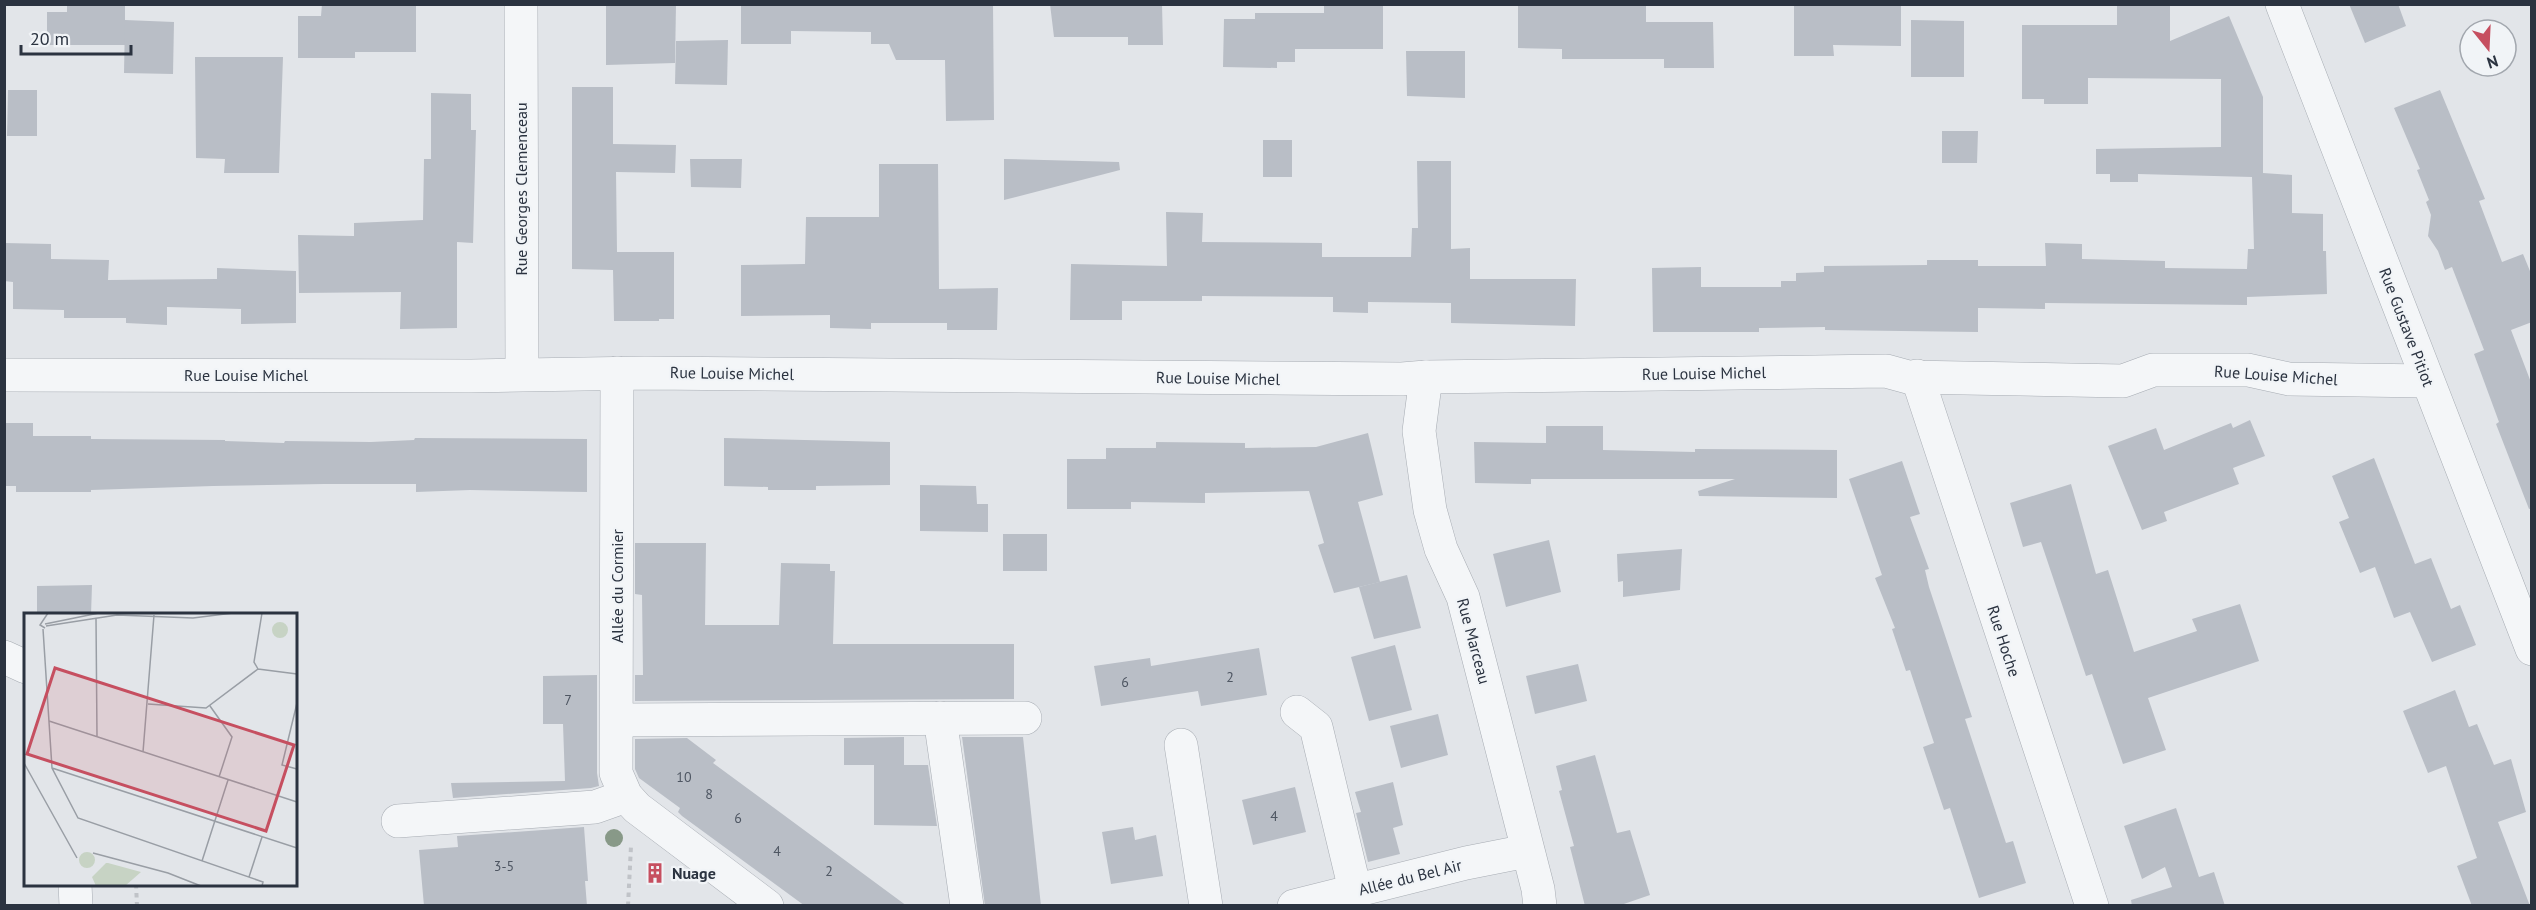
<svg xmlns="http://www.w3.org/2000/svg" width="2536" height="910" viewBox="0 0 2536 910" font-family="'PT Sans',sans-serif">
  <rect width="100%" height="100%" fill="#e2e5e9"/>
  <g fill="#b9bec6">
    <polygon points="67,4 125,4 125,45 47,45 47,12 67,12"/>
    <polygon points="322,4 416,4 416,52 355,52 355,58 298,58 298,16 321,16"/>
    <polygon points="606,4 676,4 675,63 606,65"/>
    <polygon points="741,4 993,4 994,120 946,121 945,60 896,60 889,44 871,44 871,32 791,31 791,44 741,44"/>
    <polygon points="1050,4 1162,4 1163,45 1128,45 1128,37 1054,37"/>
    <polygon points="1324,4 1383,4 1383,49 1295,49 1295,62 1277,62 1277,68 1223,67 1224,19 1255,19 1255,13 1324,13"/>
    <polygon points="1518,4 1646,4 1646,22 1713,22 1714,68 1664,68 1664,59 1562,59 1562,49 1518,48"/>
    <polygon points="1794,4 1901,4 1901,46 1833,45 1834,56 1794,56"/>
    <polygon points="2117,4 2170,4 2170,41 2229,16 2263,97 2263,173 2292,175 2292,213 2323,214 2323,251 2326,251 2327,294 2247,297 2247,305 2045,303 2045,309 1978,308 1978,332 1825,330 1825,327 1759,328 1759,332 1653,332 1652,268 1701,267 1701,287 1781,287 1781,281 1796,281 1796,273 1824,272 1824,266 1927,265 1927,260 1978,260 1978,266 2046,266 2045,243 2082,244 2082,259 2165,261 2165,268 2247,269 2248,249 2254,249 2252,177 2138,174 2138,182 2110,182 2110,174 2096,174 2096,149 2221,147 2221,79 2088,78 2088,104 2044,104 2044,99 2022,99 2022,25 2117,25"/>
    <polygon points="2349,4 2398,4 2406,26 2365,43"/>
    <polygon points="125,20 174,22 173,74 124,73"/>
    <polygon points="1911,20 1964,21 1964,77 1911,77"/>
    <polygon points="728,40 727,85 675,84 676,41"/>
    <polygon points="1406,51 1465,51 1465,98 1407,96"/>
    <polygon points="195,57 283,57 279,173 224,173 225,159 196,158"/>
    <polygon points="572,87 613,87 613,144 676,145 675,173 616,172 617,252 674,252 674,319 659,319 659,321 614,321 613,270 572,269"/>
    <polygon points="8,90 37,90 37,136 7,136"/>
    <polygon points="2440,90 2485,199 2479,201 2502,262 2523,254 2532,276 2532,322 2511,330 2532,385 2532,508 2529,509 2496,424 2499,422 2474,354 2484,350 2452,267 2445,270 2438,251 2428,236 2431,215 2426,202 2429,200 2417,170 2420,169 2394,108"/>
    <polygon points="431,93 471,94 471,130 476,130 473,243 457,242 457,328 400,329 401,292 299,293 298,235 354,236 354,223 423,220 424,159 431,159"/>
    <polygon points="1942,131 1978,131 1977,163 1942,163"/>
    <rect x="1263" y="140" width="29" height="37"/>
    <polygon points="690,159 742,159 741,188 691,187"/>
    <polygon points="1004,159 1119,162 1120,170 1004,200"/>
    <polygon points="1417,161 1451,161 1451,249 1470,248 1470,279 1576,279 1575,326 1451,323 1451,303 1368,302 1368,313 1333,312 1333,297 1202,296 1202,301 1122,301 1122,320 1070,320 1071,264 1167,266 1166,212 1203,213 1202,242 1322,243 1322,257 1411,257 1412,228 1418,228"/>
    <polygon points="879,164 938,164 939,289 998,288 997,330 947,330 947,323 871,323 871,329 830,328 830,315 741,316 741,265 805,264 806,217 879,217"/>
    <polygon points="4,243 51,244 51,259 109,260 108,280 217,279 217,268 296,271 296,323 241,324 241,309 167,307 167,325 126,323 126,318 64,318 64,310 13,309 13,282 4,281"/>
    <polygon points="2250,420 2265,456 2233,468 2239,484 2164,512 2167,521 2142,530 2108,446 2156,428 2164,450 2231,423 2233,428"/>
    <polygon points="4,423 33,423 33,436 91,436 91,439 225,440 225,441 284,443 285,441 371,442 414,440 415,438 587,439 587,492 470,490 416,492 416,484 324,484 213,486 91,490 91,492 16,492 16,486 4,486"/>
    <polygon points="1546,426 1603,426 1603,450 1695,452 1695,449 1837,450 1837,498 1699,496 1698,491 1735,479 1531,479 1531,484 1475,483 1474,442 1546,443"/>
    <polygon points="1368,433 1383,495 1358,502 1380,582 1334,593 1318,545 1324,543 1309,491 1205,493 1205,503 1131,502 1131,509 1067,509 1067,459 1106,459 1106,448 1156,448 1156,442 1245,443 1245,448 1316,447"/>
    <polygon points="724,438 890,442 890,485 816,486 816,490 768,490 768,487 724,486"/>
    <polygon points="2374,458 2415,564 2431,558 2451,609 2460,605 2476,645 2432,662 2410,612 2394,618 2375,567 2360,573 2339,522 2349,518 2332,476"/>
    <polygon points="1902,461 1920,514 1910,517 1929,569 1925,570 1929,587 1972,717 1965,719 2006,843 2013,841 2026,883 1979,898 1950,808 1944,810 1923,747 1934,743 1910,670 1906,671 1892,629 1895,628 1875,578 1882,575 1849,479"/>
    <polygon points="2071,484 2096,574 2108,570 2134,652 2197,631 2192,619 2240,604 2259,661 2148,698 2166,750 2123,764 2092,674 2086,676 2041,542 2023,547 2010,503"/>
    <polygon points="920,485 976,486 977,504 988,504 988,532 920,531"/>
    <rect x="1003" y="534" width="44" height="37"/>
    <polygon points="1549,540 1561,592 1506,607 1493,554"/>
    <polygon points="635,543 706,543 705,625 779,625 781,563 830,564 830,571 835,571 833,644 1014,644 1014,699 635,701 635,675 643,675 642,595 635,594"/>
    <polygon points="1682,549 1680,590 1623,597 1623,581 1618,582 1617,554"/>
    <polygon points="1407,575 1421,628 1374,639 1359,587"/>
    <polygon points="92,585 91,615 37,615 37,586"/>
    <polygon points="1395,645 1412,710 1369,721 1351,657"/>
    <polygon points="1259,648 1267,695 1201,706 1198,691 1101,706 1094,666 1150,658 1151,666"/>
    <polygon points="1578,664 1587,701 1535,714 1526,676"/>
    <polygon points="597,675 597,773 599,786 591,788 453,798 451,783 565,781 563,724 543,724 543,676"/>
    <polygon points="2455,690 2469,727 2477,724 2494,765 2511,759 2526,812 2498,822 2530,906 2472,906 2457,866 2477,858 2446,766 2428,773 2403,711"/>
    <polygon points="1438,714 1448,755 1401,768 1390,726"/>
    <polygon points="904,737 904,765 928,765 937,826 874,825 874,765 844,765 844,738"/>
    <polygon points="962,737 1023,737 1041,906 985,906"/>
    <polygon points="687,738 716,760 713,763 907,906 805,906 682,816 678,812 680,808 639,778 635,769 635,739"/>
    <polygon points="1595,755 1617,833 1630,830 1650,895 1618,906 1585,906 1570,847 1574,846 1559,791 1562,790 1556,766"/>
    <polygon points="1393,782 1403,825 1393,828 1400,854 1368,862 1356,813 1361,812 1355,792"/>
    <polygon points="1295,787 1306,832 1253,845 1242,800"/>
    <polygon points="2176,808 2199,877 2214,872 2225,906 2132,906 2131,900 2172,887 2165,867 2142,879 2124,826"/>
    <polygon points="584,827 588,881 585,881 587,906 424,906 419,850 458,847 457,836"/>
    <polygon points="1133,827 1135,840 1156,835 1163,876 1111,884 1102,832"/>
  </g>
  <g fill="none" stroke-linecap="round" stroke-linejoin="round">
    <g stroke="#a7acb3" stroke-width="34">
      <g id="minor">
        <polyline points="521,4 522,373"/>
        <polyline points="2282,4 2532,649"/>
        <polyline points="617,373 616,773 626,796 637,808 767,906"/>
        <polyline points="4,375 471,376 645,373 1402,379 1426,377 1886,371 1908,377 2123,381 2153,370 2248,370 2289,379 2427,381"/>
        <polyline points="1917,376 2092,906"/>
        <polyline points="1426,377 1419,431 1430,510 1441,549 1463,597 1538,889 1540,906"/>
        <polyline points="4,657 26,667"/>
        <polyline points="1297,712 1316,727 1355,890"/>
        <polyline points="940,718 967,906"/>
        <polyline points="618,720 1025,718"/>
        <polyline points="1181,745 1206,906"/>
        <polyline points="398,821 595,807 626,796"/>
        <polyline points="75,884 76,906"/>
        <polyline points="1294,906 1466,863 1527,851"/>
      </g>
    </g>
    <g stroke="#c0c3c8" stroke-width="4" stroke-dasharray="4.5 4.5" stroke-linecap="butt">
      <polyline points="136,884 137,906"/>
      <polyline points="628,906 631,846"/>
    </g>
    <use href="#minor" stroke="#f4f6f8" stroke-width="33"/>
  </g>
  <circle fill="#898" cx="614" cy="838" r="9"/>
  <defs>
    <g id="building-bare" transform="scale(1.62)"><path d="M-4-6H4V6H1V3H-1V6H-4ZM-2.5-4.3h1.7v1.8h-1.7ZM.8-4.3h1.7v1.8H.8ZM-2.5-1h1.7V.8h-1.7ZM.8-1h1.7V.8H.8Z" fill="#c64f60" stroke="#f1f4f7" stroke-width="2.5" paint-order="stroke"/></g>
  </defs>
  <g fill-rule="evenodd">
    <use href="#building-bare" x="655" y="873"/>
  </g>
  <g text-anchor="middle" stroke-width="4.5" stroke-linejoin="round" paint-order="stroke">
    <g font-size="14" fill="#4e5662">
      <text x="1230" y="682">2</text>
      <text x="1125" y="687">6</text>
      <text x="568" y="705">7</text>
      <text x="684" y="782">10</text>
      <text x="709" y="799">8</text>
      <text x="1274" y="821">4</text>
      <text x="738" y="823">6</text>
      <text x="777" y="856">4</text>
      <text x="504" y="871">3-5</text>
      <text x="829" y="876">2</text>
    </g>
    <g font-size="16" fill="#2b3340" stroke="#f1f4f7">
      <text transform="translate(521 189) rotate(-90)" y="6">Rue Georges Clemenceau</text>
      <text transform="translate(2407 327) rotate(69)" y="6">Rue Gustave Pitiot</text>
      <text transform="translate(732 373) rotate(1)" y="6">Rue Louise Michel</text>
      <text transform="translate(1704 373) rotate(-1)" y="6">Rue Louise Michel</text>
      <text x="246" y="381">Rue Louise Michel</text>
      <text transform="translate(2276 375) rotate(4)" y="6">Rue Louise Michel</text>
      <text transform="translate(1218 378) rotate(1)" y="6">Rue Louise Michel</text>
      <text transform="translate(617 586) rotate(-90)" y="6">Allée du Cormier</text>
      <text transform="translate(1474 641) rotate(75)" y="6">Rue Marceau</text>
      <text transform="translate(2004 641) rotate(72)" y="6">Rue Hoche</text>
      <text transform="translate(1410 877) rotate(-14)" y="6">Allée du Bel Air</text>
    </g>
    <g font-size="16" font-weight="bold" fill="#2b3340" stroke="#f1f4f7" text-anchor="start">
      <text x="672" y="879">Nuage</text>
    </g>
  </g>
  <g transform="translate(24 613)">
    <rect width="273" height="273" fill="#e2e5e9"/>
    <path d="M248 17a8 8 0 1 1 16 0a8 8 0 1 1-16 0ZM55 247a8 8 0 1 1 16 0a8 8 0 1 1-16 0ZM82,250H84L117,259L101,273H72L68,264Z" fill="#c7d3c4"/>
    <path fill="none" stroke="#999ea5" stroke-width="1.5" d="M72,5L73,124M21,11L75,0M22,13L93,2L169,5L209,0M21,15L16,12L24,0M19,16L28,155L54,205L239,269L238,273M234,56L230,49L238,0M234,56L273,61M273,90L258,152L273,156M124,91L182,95L234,56M186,93L208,124L195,164M25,108L273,189M119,139L130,2M0,150L53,245M28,155L273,235M69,240L144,260L177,273M178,248L204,167M225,264L238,224"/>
    <path fill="#c64f60" fill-opacity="0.15" stroke="#c64f60" stroke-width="3" d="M31,55L270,132L242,218L3,141Z"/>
    <rect width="273" height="273" fill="none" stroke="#2b3340" stroke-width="3"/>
  </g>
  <rect width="2536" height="910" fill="none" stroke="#2b3340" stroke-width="12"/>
  <g transform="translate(2488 48) rotate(162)"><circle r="28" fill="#f1f4f7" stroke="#a2a7ae" stroke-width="1.5"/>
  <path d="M0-4.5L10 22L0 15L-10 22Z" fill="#c64f60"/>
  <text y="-9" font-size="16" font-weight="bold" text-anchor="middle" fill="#2b3340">N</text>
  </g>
  <path d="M21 45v9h110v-9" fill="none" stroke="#2b3340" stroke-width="3"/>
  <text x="30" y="45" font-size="18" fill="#2b3340" stroke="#f1f4f7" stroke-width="4.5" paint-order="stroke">20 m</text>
</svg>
